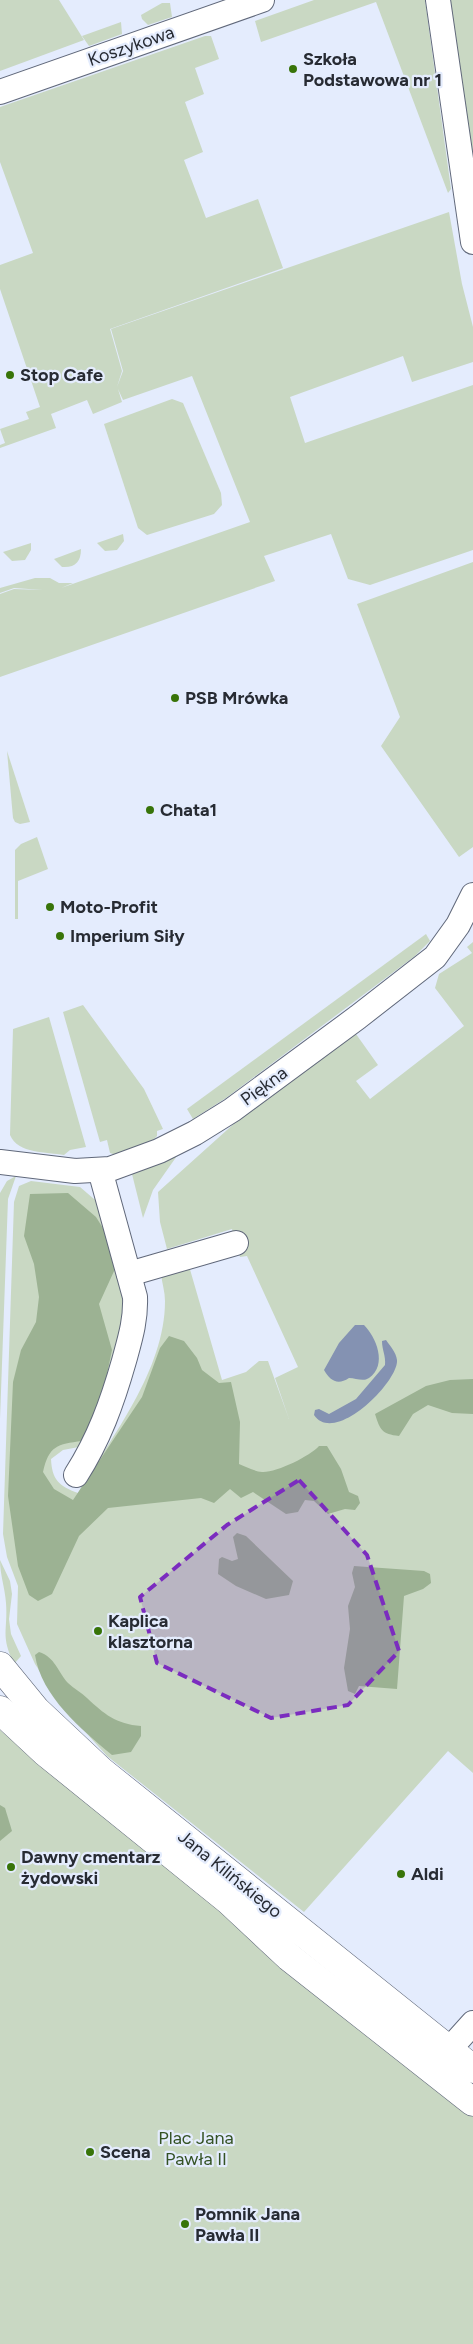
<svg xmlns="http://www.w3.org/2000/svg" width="473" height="2344" viewBox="0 0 473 2344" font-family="Figtree,sans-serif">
  <rect width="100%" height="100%" fill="#e4ecfd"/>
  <g fill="#c9d8c3">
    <polygon points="0,0 59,0 84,40 0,71"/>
    <polygon points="314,0 425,0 451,189 448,193 376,2 261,42 255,21"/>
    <polygon points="447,0 473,0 473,179"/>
    <polygon points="162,3 170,3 172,17 148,25 142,19 141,15"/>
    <polygon points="121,22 122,34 89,46 82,36"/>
    <polygon points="205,36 211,36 219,59 195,68 204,94 185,102 203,152 184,160 206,218 258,199 283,268 110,329 122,371 117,387 123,371 111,329 449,212 462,284 473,327 473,362 412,382 403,356 290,397 305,443 473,385 473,550 370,585 348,579 331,534 264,556 275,581 0,677 0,594 14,589 43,590 14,588 0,593 0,588 35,578 50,578 59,583 73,583 61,588 250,522 192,376 123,400 118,389 122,402 93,414 87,400 51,414 56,428 0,448 0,445 5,443 0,429 29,419 26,412 40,407 0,289 0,265 33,253 0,162 0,107"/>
    <polygon points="172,399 183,403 221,493 222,505 214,514 147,535 138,528 104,424"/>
    <polygon points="123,534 124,541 117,550 105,551 97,543"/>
    <polygon points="31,543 31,550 25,560 12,561 3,552"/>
    <path d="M81,549C81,562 75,568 62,567L54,559Z"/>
    <polygon points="473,562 473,847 459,857 381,746 400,717 357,604"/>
    <polygon points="7,751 30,822 20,824 15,822 13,818"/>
    <polygon points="37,837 48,869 18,881 18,919 15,919 15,850 21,844"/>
    <polygon points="426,934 430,941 415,956 226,1098 193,1119 187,1109"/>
    <path d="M473,942V1773L448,1751L304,1912L107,1756L63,1707L35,1664L17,1624L18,1586L7,1557L3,1534L14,1202L19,1186L31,1181L80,1187L94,1199L100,1197L129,1314L84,1446L63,1450L51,1459C52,1480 59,1486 78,1493C112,1436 165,1370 165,1301C165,1292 162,1283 161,1274L189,1266L222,1380L246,1372L259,1361H268L289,1419L275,1378L298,1367L247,1256L240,1257L232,1229L167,1249L160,1222L158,1192L237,1121L356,1034L378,1065L356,1081L370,1099L464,1026L435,988L439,974L472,953L467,947Z"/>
    <polygon points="83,1005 144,1089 163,1129 157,1131 157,1136 153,1140 116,1155 110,1153 107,1140 100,1142 63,1012"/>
    <path d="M49,1017L86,1147L70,1150L64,1155C47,1152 18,1154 10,1135L13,1029Z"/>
    <polygon points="179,1153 153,1190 143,1218 132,1174"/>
    <polygon points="16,1176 8,1199 0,1419 0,1193 7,1181"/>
    <path d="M0,1560L10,1581L12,1594L9,1619L11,1634L21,1656L14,1664C0,1635 8,1631 6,1603C5,1588 0,1575 0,1560Z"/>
    <polygon points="0,1730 473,2114 473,2344 0,2344"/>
  </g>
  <g fill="#9cb293">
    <path d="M68,1193L96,1217L106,1233L115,1269L99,1304L112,1350L102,1398L82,1441C57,1444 49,1446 43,1472L54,1489L73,1500L142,1397L160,1348L169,1336L184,1341L197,1358L202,1370L219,1383L231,1382L240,1422L239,1464C246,1467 254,1471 262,1472C276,1473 310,1456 319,1446H327L341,1469L349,1492L358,1496L360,1503L355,1510L345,1509L328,1514L314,1501L305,1500L298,1512L286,1514L253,1492L241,1498L230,1489L214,1503L201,1498L108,1508L79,1536L52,1594L38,1601L29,1595L18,1566L8,1496L13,1382L21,1350L36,1322L39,1297L34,1264L24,1236L30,1194Z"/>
    <path d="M473,1379V1414L452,1413L428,1405L413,1414L399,1436C382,1434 380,1430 375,1414L426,1386L450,1380Z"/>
    <polygon points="237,1533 246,1536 293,1581 289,1595 266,1599 236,1586 218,1574 219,1559 222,1557 232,1561 238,1559 233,1537"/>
    <polygon points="354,1566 424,1571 430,1574 431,1583 423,1589 404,1596 397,1689 359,1686 355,1694 348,1691 344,1668 350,1629 348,1606 355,1587 352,1573"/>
    <path d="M39,1652C55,1657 58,1672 68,1683C74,1689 81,1692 87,1698C104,1714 116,1724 141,1726V1736L131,1752L112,1755C82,1730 41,1696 35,1655Z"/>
    <polygon points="0,1805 5,1808 12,1831 0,1841"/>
  </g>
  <g fill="#8492b2">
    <path d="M355,1325H364C376,1337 388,1365 369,1378C363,1382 356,1378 349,1378C337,1386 330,1380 324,1370L339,1343Z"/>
    <path d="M386,1340C390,1346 396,1352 397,1360C399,1381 335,1446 314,1415L315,1410L319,1409L329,1414L356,1399L385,1365C386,1356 382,1350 382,1341Z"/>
  </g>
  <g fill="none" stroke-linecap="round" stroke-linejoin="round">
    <g stroke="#60687a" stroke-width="26">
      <g id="minor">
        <polyline points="438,0 473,242"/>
        <polyline points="0,92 262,0"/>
        <polyline points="0,1162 75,1171 110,1169 159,1151 195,1133 232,1110 358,1017 435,957 458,925 473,895"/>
        <polyline points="129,1274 236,1243"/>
        <path d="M76,1475C99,1439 112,1403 124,1361C130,1339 136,1320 135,1297L100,1170"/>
        <polyline points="437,2063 473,2023"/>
      </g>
    </g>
    <g stroke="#60687a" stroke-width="29">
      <g id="tertiary">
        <polyline points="0,1666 36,1710 101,1771 473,2069"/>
        <polyline points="0,1710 45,1752 228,1900 289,1957 473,2102"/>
      </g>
    </g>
    <use href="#minor" stroke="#fff" stroke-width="24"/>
    <use href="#tertiary" stroke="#fff" stroke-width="28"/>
  </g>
  <path fill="#7b2cbf" fill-opacity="0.2" stroke="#7b2cbf" stroke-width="4" stroke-dasharray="10 6" stroke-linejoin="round" d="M299,1480L367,1555L399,1651L348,1705L271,1718L157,1663L140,1597L227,1525Z"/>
  <g fill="#387409" stroke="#e4ecfd" stroke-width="2">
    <circle cx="293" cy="69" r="5"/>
    <circle cx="10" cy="375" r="5"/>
    <circle cx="175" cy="698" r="5"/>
    <circle cx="150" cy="810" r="5"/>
    <circle cx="50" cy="907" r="5"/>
    <circle cx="60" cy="936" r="5"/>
    <circle cx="98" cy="1631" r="5"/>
    <circle cx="11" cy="1867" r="5"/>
    <circle cx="401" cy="1874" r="5"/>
    <circle cx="90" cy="2152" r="5"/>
    <circle cx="185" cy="2224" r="5"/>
  </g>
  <g text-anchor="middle" stroke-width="4.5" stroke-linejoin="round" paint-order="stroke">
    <g font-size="18" fill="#272b33" stroke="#e4ecfd">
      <text transform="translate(131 46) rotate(-19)" y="6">Koszykowa</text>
      <text transform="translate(264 1086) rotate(-36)" y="6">Piękna</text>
      <text transform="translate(230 1874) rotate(39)" y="6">Jana Kilińskiego</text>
    </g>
    <g font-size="18" font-weight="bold" fill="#272b33" stroke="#e4ecfd" text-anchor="start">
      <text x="303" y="65">Szkoła<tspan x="303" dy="21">Podstawowa nr 1</tspan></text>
      <text x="20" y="381">Stop Cafe</text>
      <text x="185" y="704">PSB Mrówka</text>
      <text x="160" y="816">Chata1</text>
      <text x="60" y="913">Moto-Profit</text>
      <text x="70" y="942">Imperium Siły</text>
      <text x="108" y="1627">Kaplica<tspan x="108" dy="21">klasztorna</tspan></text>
      <text x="21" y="1863">Dawny cmentarz<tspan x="21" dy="21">żydowski</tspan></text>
      <text x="411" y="1880">Aldi</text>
      <text x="100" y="2158">Scena</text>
      <text x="195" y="2220">Pomnik Jana<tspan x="195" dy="21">Pawła II</tspan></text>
    </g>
    <g font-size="18" fill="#345224" stroke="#e4ecfd">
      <text x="196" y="2144">Plac Jana<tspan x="196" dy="21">Pawła II</tspan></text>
    </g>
  </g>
</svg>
